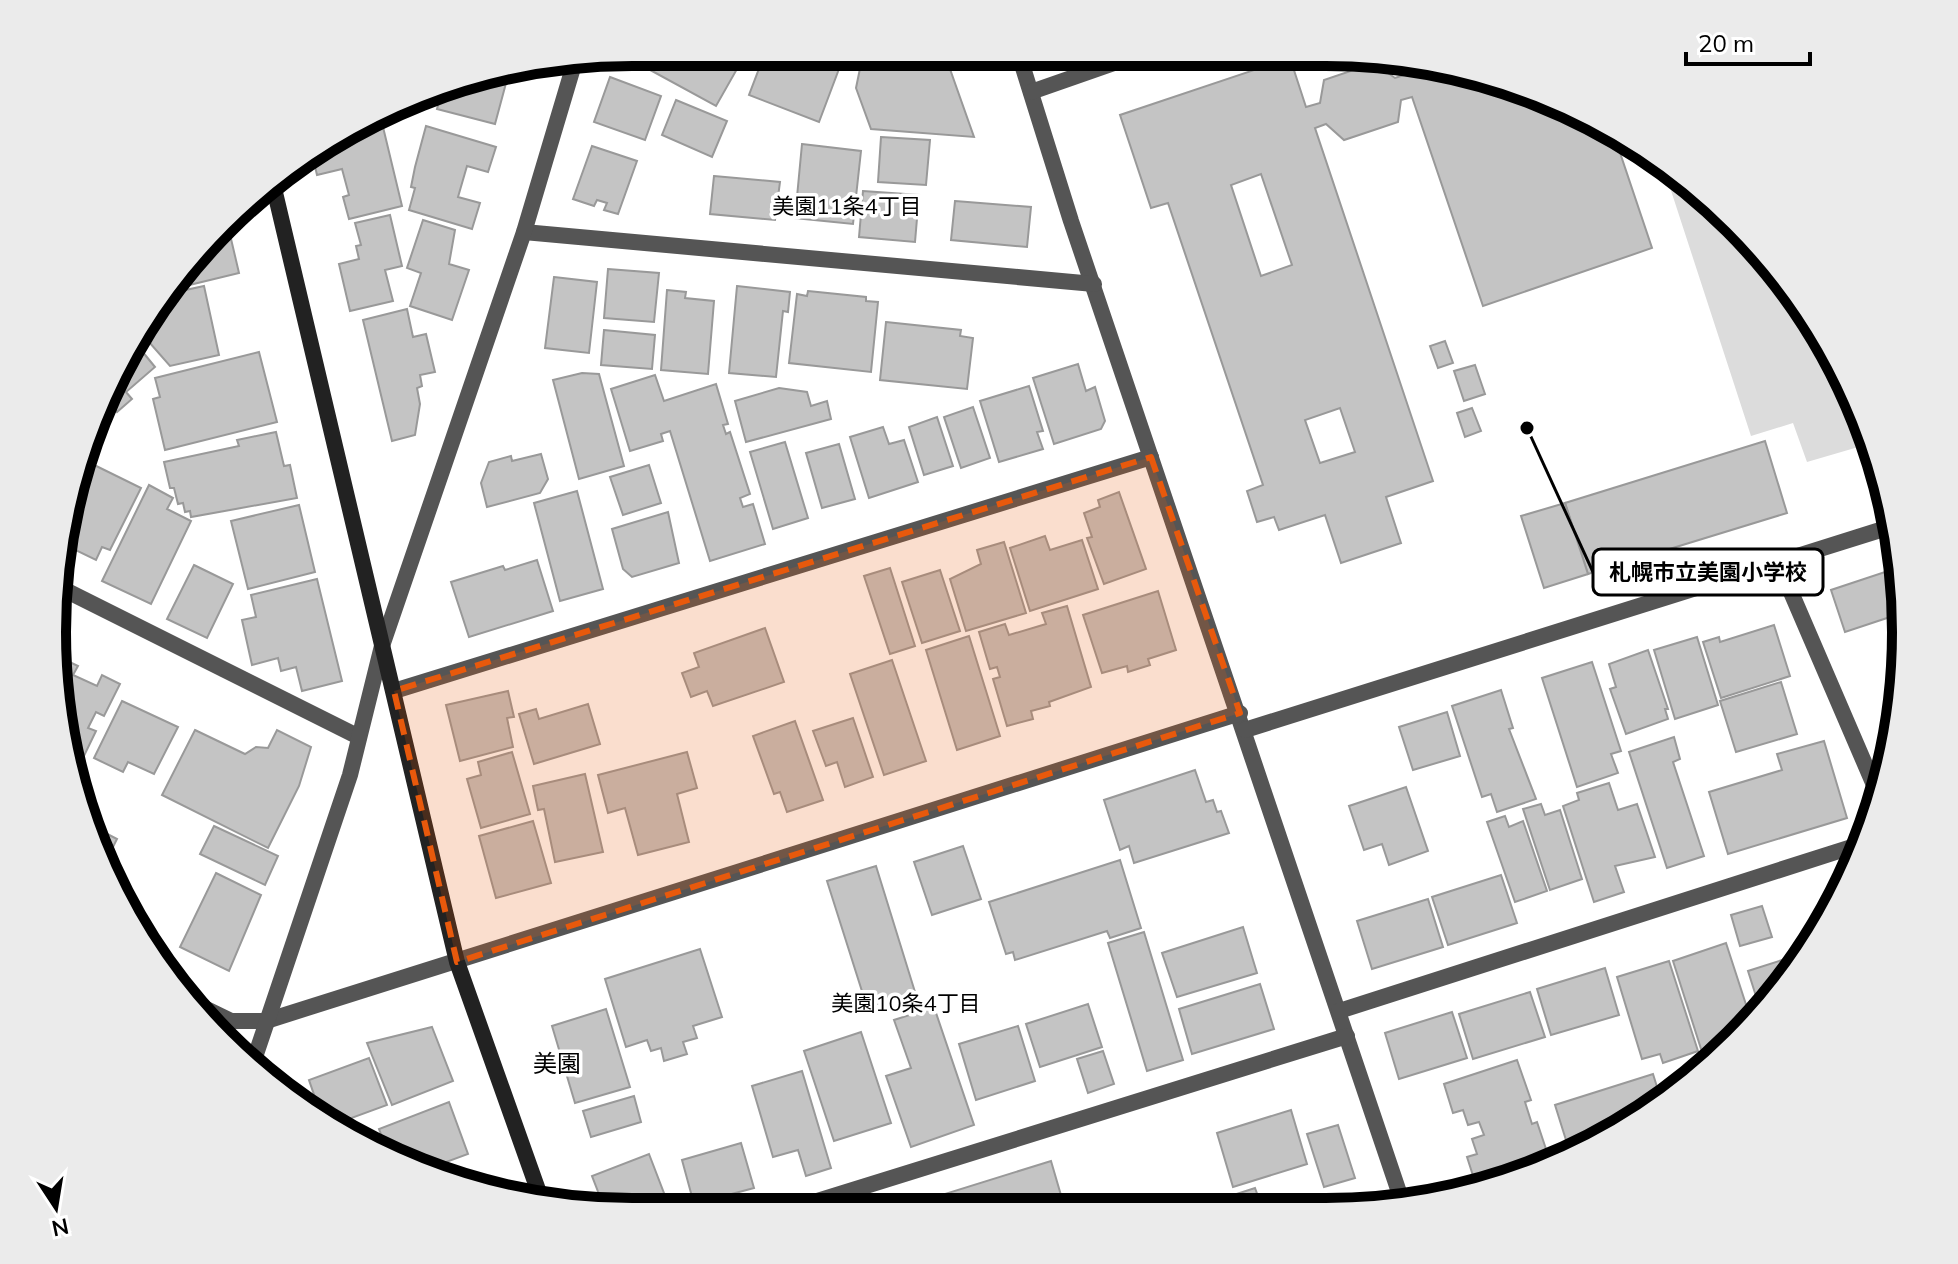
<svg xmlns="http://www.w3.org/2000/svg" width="1958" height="1264" viewBox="0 0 1958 1264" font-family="Mulish,'Noto Sans JP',sans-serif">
  <rect width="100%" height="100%" fill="#fff"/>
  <path fill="#dcdcdc" d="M1663,166C1741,218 1800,290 1845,373C1856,395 1863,420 1872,443L1807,462L1793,423L1751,436Z"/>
  <g fill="#c4c4c4" stroke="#999" stroke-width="2" fill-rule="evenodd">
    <polygon points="634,52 707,52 737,69 716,106 630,59"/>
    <polygon points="765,53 845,53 819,122 749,95"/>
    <polygon points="863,54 945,55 974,137 871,129 856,88"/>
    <path d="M1290,58L1306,107L1320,103L1324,80L1374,63L1395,78L1404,75L1401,65L1410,59L1582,112L1613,132L1652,248L1483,306L1412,97L1401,100L1398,122L1344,140L1326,124L1315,128L1433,481L1386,497L1401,543L1341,563L1325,515L1279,530L1274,517L1257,522L1247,491L1263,485L1168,203L1151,208L1120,115ZM1261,174L1292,265L1261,276L1231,185ZM1340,408L1355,452L1320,463L1305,420Z"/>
    <polygon points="509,72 495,124 437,109 444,84"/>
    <polygon points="610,77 661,96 645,140 594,122"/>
    <polygon points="411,100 414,108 375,118"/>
    <polygon points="676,100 727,121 712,157 662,135"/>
    <polygon points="426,126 496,147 488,172 467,166 458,197 480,203 472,229 409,210 415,188 411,187 415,167"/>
    <polygon points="383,127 402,206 349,219 343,197 349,195 342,169 317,175 311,149 330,140"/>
    <polygon points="881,137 930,140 926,185 878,182"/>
    <polygon points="802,144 861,151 853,224 795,218"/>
    <polygon points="592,146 637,161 618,214 604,210 607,203 597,200 594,206 573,199"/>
    <polygon points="714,176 780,182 775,220 710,214"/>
    <polygon points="863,191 919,195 915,242 859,237"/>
    <polygon points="955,201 1031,207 1027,247 951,240"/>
    <polygon points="390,215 402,266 385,270 393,301 350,311 339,264 359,259 356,246 361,245 355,223"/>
    <polygon points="423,220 455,230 449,264 469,270 452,320 410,306 421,273 407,268"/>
    <polygon points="228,226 239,273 177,288 174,277"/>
    <polygon points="608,269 659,273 654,322 604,318"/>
    <polygon points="554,277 597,282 589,353 545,348"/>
    <polygon points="204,286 219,355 170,366 142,334 163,295"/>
    <polygon points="737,286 790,292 788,312 783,311 776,377 729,373"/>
    <polygon points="667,290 686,292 685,298 714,301 708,374 661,370"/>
    <polygon points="808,291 866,297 866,301 878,302 871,372 789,363 797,294 807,296"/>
    <polygon points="407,309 413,337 426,334 435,372 420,375 422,386 417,388 420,404 415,435 392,441 363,320"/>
    <polygon points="886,322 961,330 960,336 973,338 967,389 880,380"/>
    <polygon points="604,330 655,335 652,369 601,365"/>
    <polygon points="1445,341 1453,363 1438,368 1430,346"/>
    <polygon points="137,345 155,367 126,392 132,399 117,412 107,400"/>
    <polygon points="259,352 277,422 165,450 153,399 160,397 155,378"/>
    <polygon points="1078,364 1086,391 1095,387 1105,421 1101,429 1054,444 1033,378"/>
    <polygon points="1475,365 1485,394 1464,401 1454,371"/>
    <polygon points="582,373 599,374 624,466 579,479 553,380"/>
    <polygon points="655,375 664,401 716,384 728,424 723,425 726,434 730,432 750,494 740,498 743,507 753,504 765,544 710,561 670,431 661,434 663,441 630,451 611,389"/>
    <polygon points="1029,386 1043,431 1037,432 1043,449 999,462 980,401"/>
    <polygon points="779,388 807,392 811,406 827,401 831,419 746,442 735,401"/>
    <polygon points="973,407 990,458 961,468 944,417"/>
    <polygon points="1472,408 1481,431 1465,437 1457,413"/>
    <polygon points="937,417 953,466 924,475 909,427"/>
    <polygon points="883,427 889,444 904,440 918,482 869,498 850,437"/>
    <polygon points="276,432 284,466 290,465 297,498 191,517 190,511 185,512 183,503 178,504 174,488 170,488 164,462 239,446 237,440"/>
    <polygon points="1765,441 1787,513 1588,574 1565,503"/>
    <polygon points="785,442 808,518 773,529 750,452"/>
    <polygon points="839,444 855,499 822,508 806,453"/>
    <polygon points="541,454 548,479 540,493 487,507 481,483 489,462 511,456 512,461"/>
    <polygon points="80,458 141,488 110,550 102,547 96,560 63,544"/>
    <polygon points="649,465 661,503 623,515 610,477"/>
    <polygon points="149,485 173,498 167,509 191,521 151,604 102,581"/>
    <polygon points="577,491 603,589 560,601 534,503"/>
    <polygon points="1119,492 1146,569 1104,584 1087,538 1092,537 1084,513 1100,507 1098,500"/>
    <polygon points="1565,503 1588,574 1544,588 1521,516"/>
    <polygon points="299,505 315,572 248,589 231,521"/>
    <polygon points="668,512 679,563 632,577 623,569 612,529"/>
    <polygon points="1045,536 1050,550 1082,540 1098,589 1030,611 1010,548"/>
    <polygon points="1004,542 1026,613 966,631 950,579 981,564 977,550"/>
    <polygon points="537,560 553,611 469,637 451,582 503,566 505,570"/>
    <polygon points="194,565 233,584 207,638 167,619"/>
    <polygon points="890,568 915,646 890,654 864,576"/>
    <polygon points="940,570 960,631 922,643 902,582"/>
    <polygon points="1888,571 1902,613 1845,632 1831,590"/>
    <polygon points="317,579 342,681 302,691 296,667 281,671 278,658 252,665 242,620 256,617 251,595"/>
    <polygon points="1158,591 1176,650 1148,659 1150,665 1128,672 1127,666 1102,673 1083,615"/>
    <polygon points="1067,606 1091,687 1049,702 1050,706 1031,711 1033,719 1007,726 993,679 1000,677 997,667 990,669 979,632 1005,624 1009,635 1046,624 1042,613"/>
    <polygon points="1774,625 1790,676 1721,698 1703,642 1719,637 1720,642"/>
    <polygon points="765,628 784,682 713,706 707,691 691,697 682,673 699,667 694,653"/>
    <polygon points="969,636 1000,736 957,750 926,650"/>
    <polygon points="1697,637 1718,705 1675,719 1654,650"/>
    <polygon points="1648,650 1668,709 1665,709 1668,719 1626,734 1610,689 1616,687 1609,664"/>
    <polygon points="59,657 78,666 73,675 97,686 102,675 120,684 104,716 96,712 88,728 96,731 83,758 69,751"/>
    <polygon points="892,660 926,761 884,775 850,674"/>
    <polygon points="1592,662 1621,751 1611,754 1618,773 1577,787 1542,678"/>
    <polygon points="1781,682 1797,734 1736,752 1720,701"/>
    <polygon points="1501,690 1513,728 1509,729 1536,799 1497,812 1491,794 1482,797 1452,706"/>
    <polygon points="508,691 514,717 507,718 513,747 460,761 446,705"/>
    <polygon points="122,701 178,727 154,774 128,762 123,772 94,758"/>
    <polygon points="588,704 600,744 534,764 519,714 536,709 539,719"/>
    <polygon points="1447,712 1460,756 1413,770 1399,727"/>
    <polygon points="853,718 873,777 845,787 837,762 826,766 813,731"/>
    <polygon points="795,721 823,800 787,812 780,792 774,794 753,736"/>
    <polygon points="195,730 245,754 256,747 268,748 277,730 311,747 299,786 268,848 162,795"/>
    <polygon points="1674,737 1680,759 1673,762 1704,856 1667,868 1629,752"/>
    <polygon points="1824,741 1847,818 1728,854 1709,792 1782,770 1777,754"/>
    <polygon points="512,752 530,814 481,828 467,779 481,775 478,762"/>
    <polygon points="687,752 697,788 677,794 689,842 638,855 625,808 608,813 598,775"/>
    <polygon points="1195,770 1206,802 1213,800 1217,812 1221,811 1229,833 1134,863 1129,846 1120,850 1104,800"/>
    <polygon points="585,774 603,852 555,862 544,809 538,810 533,786"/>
    <polygon points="1609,783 1618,810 1637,804 1655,857 1615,866 1624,892 1594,902 1563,806 1579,800 1577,793"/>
    <polygon points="1406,787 1428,851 1389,865 1382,844 1364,850 1349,806"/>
    <polygon points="1541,804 1545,815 1560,810 1582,879 1550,890 1523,809"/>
    <polygon points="1505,816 1509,827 1523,821 1547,891 1515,902 1487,822"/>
    <polygon points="533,821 551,883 496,898 479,836"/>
    <polygon points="90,825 117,839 105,863"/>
    <polygon points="214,826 278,856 265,885 200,854"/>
    <polygon points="963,846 981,899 932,915 914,862"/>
    <polygon points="1120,860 1141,928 1110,938 1107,931 1015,960 1013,952 1006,954 989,902"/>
    <polygon points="876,866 915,992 867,1007 827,881"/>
    <polygon points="216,873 261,895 229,971 180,947"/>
    <polygon points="1501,875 1517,923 1448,945 1432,897"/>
    <polygon points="1428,899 1443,947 1372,969 1357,921"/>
    <polygon points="1762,906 1772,937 1740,946 1731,915"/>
    <polygon points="1243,927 1257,973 1177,997 1162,953"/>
    <polygon points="1144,932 1183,1060 1147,1071 1108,943"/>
    <polygon points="1726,943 1752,1023 1736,1029 1738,1037 1733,1042 1702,1052 1673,961"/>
    <polygon points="700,949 722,1017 693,1026 697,1038 683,1042 687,1054 664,1061 661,1048 651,1051 647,1040 626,1047 605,979"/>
    <polygon points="1798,955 1800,961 1762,1015 1748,971"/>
    <polygon points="1669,961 1698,1051 1663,1063 1660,1054 1642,1059 1617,977"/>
    <polygon points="1605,968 1619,1015 1551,1035 1537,989"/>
    <polygon points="1260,984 1274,1029 1192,1054 1179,1009"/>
    <polygon points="1530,992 1545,1037 1473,1059 1459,1014"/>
    <polygon points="1088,1004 1102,1047 1040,1067 1026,1024"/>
    <polygon points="934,1007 974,1125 911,1147 886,1076 911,1068 894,1020"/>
    <polygon points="606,1009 630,1087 575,1103 552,1026"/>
    <polygon points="1452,1012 1467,1058 1399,1079 1385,1033"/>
    <polygon points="1018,1026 1035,1081 976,1100 959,1044"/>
    <polygon points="432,1027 453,1081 392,1105 367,1043"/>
    <polygon points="861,1032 891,1123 834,1141 804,1051"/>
    <polygon points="1103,1051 1114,1084 1088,1093 1077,1059"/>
    <polygon points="369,1058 387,1105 338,1123 320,1112 309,1080"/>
    <polygon points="1517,1060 1531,1100 1525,1102 1532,1124 1537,1122 1550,1161 1476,1185 1467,1157 1477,1154 1472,1139 1484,1135 1479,1122 1468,1125 1463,1110 1453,1113 1444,1084"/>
    <polygon points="802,1071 831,1168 806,1176 798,1150 773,1157 752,1086"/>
    <polygon points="1653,1074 1662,1103 1571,1156 1555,1105"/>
    <polygon points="634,1096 641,1122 591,1137 583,1111"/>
    <polygon points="449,1102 468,1154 422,1171 389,1155 379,1129"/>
    <polygon points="1291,1110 1307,1164 1233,1187 1217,1133"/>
    <polygon points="1338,1125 1355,1178 1324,1187 1307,1134"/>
    <polygon points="741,1143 754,1188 694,1204 682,1160"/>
    <polygon points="649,1154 667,1201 649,1208 604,1207 592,1176"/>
    <polygon points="1051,1161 1065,1209 904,1209 903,1207"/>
    <polygon points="1255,1188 1263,1210 1215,1210 1212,1202"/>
  </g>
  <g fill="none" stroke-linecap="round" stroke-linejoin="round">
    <g stroke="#555" stroke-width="16">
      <polyline points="1019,55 1071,221 1403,1204"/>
      <polyline points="1031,92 1137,55"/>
      <polyline points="524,232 1094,284"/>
      <polyline points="1778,562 1880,799"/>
      <polyline points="55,585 359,737"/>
      <polyline points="394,691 1151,457"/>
      <polyline points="1245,730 1893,526"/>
      <polyline points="198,1005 231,1021 266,1021 1240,713"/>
      <polyline points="1339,1011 1864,843"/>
      <polyline points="251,1069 350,775 382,646 524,232 575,61"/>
      <polyline points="795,1208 1347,1036"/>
    </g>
    <polyline stroke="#222" stroke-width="16" points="273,184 457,962 543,1204"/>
  </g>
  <path fill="#e8590c" fill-opacity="0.2" stroke="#e8590c" stroke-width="6" stroke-dasharray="16 10" stroke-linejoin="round" d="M1151,457L1240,713L457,962L394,691Z"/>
  <g text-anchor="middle" stroke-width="7" stroke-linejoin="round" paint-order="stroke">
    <g font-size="22" fill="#000" stroke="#fff">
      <text x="847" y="214">美園11条4丁目</text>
      <text x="906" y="1011">美園10条4丁目</text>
    </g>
    <g font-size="24" fill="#000" stroke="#fff">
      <text x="557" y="1072">美園</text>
    </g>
  </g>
  <path d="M0 0H1958V1264H0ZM632 66H1326A566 566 0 0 1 1892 632V632A566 566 0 0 1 1326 1198H632A566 566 0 0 1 66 632V632A566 566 0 0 1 632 66Z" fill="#ebebeb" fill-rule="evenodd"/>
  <path fill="none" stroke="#000" stroke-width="10" d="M632 66H1326A566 566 0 0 1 1892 632V632A566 566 0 0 1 1326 1198H632A566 566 0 0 1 66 632V632A566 566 0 0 1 632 66Z"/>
  <path fill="none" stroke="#000" stroke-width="3" d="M1527 428L1593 572"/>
  <circle fill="#000" stroke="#fff" stroke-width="3" cx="1527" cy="428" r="8"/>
  <rect fill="#fff" stroke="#000" stroke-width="3" x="1593" y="549" width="230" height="46" rx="8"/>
  <g font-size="22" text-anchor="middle" font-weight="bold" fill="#000">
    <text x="1708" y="580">札幌市立美園小学校</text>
  </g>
  <g transform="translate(56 1208) rotate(168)" stroke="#ffffff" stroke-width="6" paint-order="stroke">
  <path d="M0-6L14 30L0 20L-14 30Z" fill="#000000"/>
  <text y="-12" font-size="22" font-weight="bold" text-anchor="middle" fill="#000000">N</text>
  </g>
  <path d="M1686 52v12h124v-12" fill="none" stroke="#000000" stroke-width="4"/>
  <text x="1698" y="52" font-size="24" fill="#000000" stroke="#ffffff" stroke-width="6" paint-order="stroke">20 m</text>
</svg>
